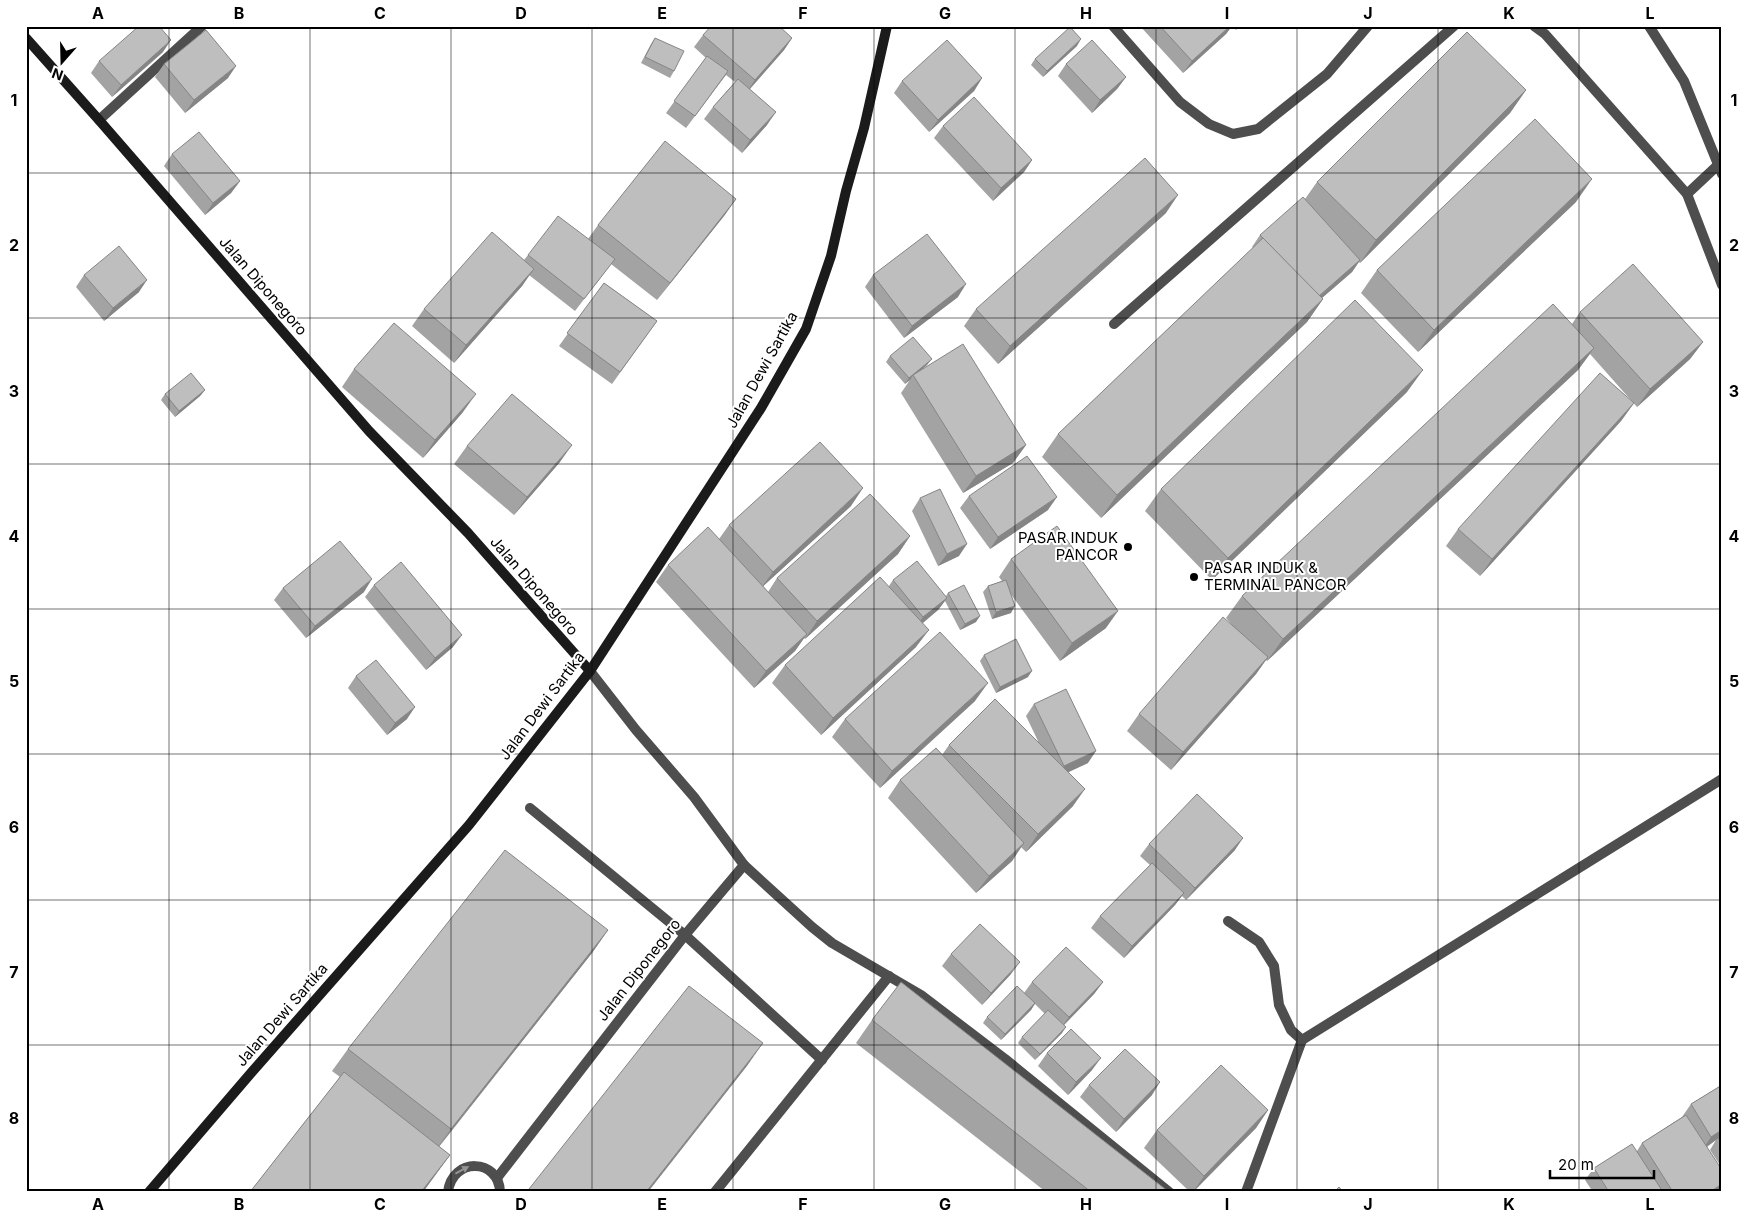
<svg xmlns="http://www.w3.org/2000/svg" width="1748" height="1218" viewBox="0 0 1748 1218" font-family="Inter,sans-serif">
  <rect width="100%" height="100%" fill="#fff"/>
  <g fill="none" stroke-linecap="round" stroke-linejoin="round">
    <g stroke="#4e4e4e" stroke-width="10">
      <polyline points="1534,26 1545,34 1687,194"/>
      <polyline points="1718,165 1687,194 1722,285"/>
      <polyline points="1114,324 1454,26"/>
    </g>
    <g stroke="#4e4e4e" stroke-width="10">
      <polyline points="1113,26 1180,102 1209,124 1233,134 1258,129 1327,74 1368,26"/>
      <polyline points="1649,26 1684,81 1722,174"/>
      <polyline points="99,120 202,26"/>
      <polyline points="530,808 685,935 822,1060"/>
      <polyline points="744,865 812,927 832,943 921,995 1005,1059 1169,1192"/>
      <polyline points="1228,921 1259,942 1274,966 1279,1005 1291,1030 1302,1040 1722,779"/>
      <polyline points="497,1178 685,935 744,865 694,797 636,730 590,671"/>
      <path d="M448,1192C452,1157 499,1158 500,1192"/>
      <polyline points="715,1192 889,976"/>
      <polyline points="1246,1192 1302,1040"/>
    </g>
    <g stroke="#1b1b1b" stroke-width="10">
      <polyline points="26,38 99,120 369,431 468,533 590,671"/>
      <polyline points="149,1192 251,1073 469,825 590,671 761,408 806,329 831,256 846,191 864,128 887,26"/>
    </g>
  </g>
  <g fill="#a3a3a3">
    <polygon points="1140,26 1232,26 1226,34 1183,73"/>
    <polygon points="1233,26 1241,26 1236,30"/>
    <polygon points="703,35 792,38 784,50 750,89 767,125 742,153 704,119 713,107 735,82 726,75 686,128 666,113 706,58 694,47"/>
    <polygon points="655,38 674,71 670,78 641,63 651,44"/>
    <polygon points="1077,46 1043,77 1031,65 1035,59"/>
    <polygon points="163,52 112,97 91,73 99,61"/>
    <polygon points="164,64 228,78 185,113 155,77"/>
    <polygon points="1066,64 1126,77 1117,89 1092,113 1058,76"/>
    <polygon points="982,78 974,91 929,132 894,93 902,81"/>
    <polygon points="1526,90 1510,113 1360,263 1359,262 1352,272 1322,298 1323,299 1307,322 1101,518 1042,457 1058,434 1253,248 1252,247 1260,235 1305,199 1317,182"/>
    <polygon points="943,126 1032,160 1024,172 993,201 934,138"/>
    <polygon points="172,154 240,181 231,193 205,215 164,166"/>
    <polygon points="736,199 724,216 657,300 611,264 575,311 529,275 522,286 454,363 412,326 424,309 524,260 528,255 588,239 598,225"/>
    <polygon points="1576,202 1418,352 1361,293 1377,270"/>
    <polygon points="1166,213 998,364 964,326 976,309"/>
    <polygon points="84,275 139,292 104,321 76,287"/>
    <polygon points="873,275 958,297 904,338 865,287"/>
    <polygon points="604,283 657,321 612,384 559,346"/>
    <polygon points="1580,312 1703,342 1690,359 1637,407 1590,354 1578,370 1267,661 1266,660 1256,674 1171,770 1127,731 1139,714 1233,626 1226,618 1242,596 1572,324"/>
    <polygon points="890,356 927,365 922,369 1026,445 1013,463 963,493 901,393 910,380 905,384 886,362"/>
    <polygon points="354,369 463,412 423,458 342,387"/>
    <polygon points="205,390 200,396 175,417 161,400 165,394"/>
    <polygon points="1407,392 1212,580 1145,511 1161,489"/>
    <polygon points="1634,403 1621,421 1480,576 1446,546 1458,529"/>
    <polygon points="467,446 560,462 514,515 454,464"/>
    <polygon points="969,496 1048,510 990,549 960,508"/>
    <polygon points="920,498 959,556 938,566 912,511"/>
    <polygon points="851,506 763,586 768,592 777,578 910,536 898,554 805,639 804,638 795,651 754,688 656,582 668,565 719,539 729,525"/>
    <polygon points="1011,559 1106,628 1060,661 1010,593 1011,613 992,619 983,592 988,586 1002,581 999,577"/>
    <polygon points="893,580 946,596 948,593 976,622 960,630 945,601 938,610 923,623 916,647 821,735 772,683 785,665 889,586"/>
    <polygon points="374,585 453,647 426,670 365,597"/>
    <polygon points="283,588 364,592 306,638 274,600"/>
    <polygon points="984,655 1028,677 996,693 980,661"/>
    <polygon points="356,676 407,719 387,735 348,688"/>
    <polygon points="975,701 880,788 832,737 845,719"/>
    <polygon points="1034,704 1088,763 1068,772 1073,806 1026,852 1021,847 1012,861 976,893 888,798 900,780 942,755 949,745 1038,741 1026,716"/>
    <polygon points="1149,844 1235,850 1186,900 1182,896 1175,905 1124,958 1091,928 1100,916 1150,865 1140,856"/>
    <polygon points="608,930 592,953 439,1147 450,1155 423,1192 250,1192 340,1077 332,1071 348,1049"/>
    <polygon points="951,954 1011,974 982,1005 942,966"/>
    <polygon points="1032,982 1103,982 1094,994 1064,1025 1062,1033 1035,1060 1018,1043 1022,1037 1045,1014 1035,1004 1031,1010 1001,1040 983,1023 987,1017 1024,993"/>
    <polygon points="872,1020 1169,1192 1046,1192 856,1043"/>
    <polygon points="1047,1053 1092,1070 1068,1095 1038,1066"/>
    <polygon points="1089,1085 1152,1095 1116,1132 1080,1097"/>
    <polygon points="1722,1085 1722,1168 1710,1150 1716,1140 1707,1147 1722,1190 1720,1192 1593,1192 1585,1180 1594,1168 1637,1151 1642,1143 1682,1117 1691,1104"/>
    <polygon points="1268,1110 1256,1128 1193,1192 1190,1192 1144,1148 1157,1130"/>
  </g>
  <g fill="#858585">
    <polygon points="1230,26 1232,26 1226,34 1183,73 1192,61"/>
    <polygon points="792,38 784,50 746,93 755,80"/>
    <polygon points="1081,39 1077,46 1043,77 1047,71"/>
    <polygon points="171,40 163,52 112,97 121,85"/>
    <polygon points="236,66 228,78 185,113 194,100"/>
    <polygon points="1126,77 1117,89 1092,113 1100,100"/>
    <polygon points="982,78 974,91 929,132 938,120"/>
    <polygon points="1526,90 1510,113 1360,263 1376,240"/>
    <polygon points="776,112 767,125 742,153 750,140"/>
    <polygon points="1032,160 1024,172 993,201 1001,188"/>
    <polygon points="1592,179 1576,202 1418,352 1434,330"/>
    <polygon points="240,181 231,193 205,215 213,203"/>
    <polygon points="1178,195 1166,213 998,364 1010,346"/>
    <polygon points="736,199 724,216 657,300 670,283"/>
    <polygon points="1360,260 1352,272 1308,310 1317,298"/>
    <polygon points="534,269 522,286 454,363 466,345"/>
    <polygon points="147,280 139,292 104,321 113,308"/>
    <polygon points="966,284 958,297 904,338 912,326"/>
    <polygon points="1323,299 1307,322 1101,518 1117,495"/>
    <polygon points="1703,342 1690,359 1637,407 1650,389"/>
    <polygon points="1594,348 1578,370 1267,661 1283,639"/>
    <polygon points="932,359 927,365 914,376 913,375 910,380 905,384 909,378"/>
    <polygon points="1423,370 1407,392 1212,580 1228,558"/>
    <polygon points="205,390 200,396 175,417 179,411"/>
    <polygon points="476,394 463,412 423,458 435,440"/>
    <polygon points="1634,403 1621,421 1480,576 1492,559"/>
    <polygon points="572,445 560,462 514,515 527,497"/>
    <polygon points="1026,445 1013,463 963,493 976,476"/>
    <polygon points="863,488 851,506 760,589 773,572"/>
    <polygon points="1057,497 1048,510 990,549 998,537"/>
    <polygon points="910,536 898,554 805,639 817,621"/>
    <polygon points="967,544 959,556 938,566 947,554"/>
    <polygon points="372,579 364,592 306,638 315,626"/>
    <polygon points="947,598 938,610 914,630 923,617"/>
    <polygon points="1015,606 1011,613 992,619 996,612"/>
    <polygon points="1118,611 1106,628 1060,661 1072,643"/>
    <polygon points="980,616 976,622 960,630 965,624"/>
    <polygon points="929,630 916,647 821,735 833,718"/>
    <polygon points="807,634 795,651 754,688 766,671"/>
    <polygon points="462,635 453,647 426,670 435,658"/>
    <polygon points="1268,657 1256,674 1171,770 1183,752"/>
    <polygon points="1032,671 1028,677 996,693 1000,687"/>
    <polygon points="988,683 975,701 880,788 892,771"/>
    <polygon points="415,707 407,719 387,735 395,723"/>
    <polygon points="1096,751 1088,763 1056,778 1064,766"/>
    <polygon points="1085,789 1073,806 1026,852 1038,834"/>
    <polygon points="1243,838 1235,850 1186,900 1195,888"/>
    <polygon points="1024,843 1012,861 976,893 989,876"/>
    <polygon points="1184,893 1175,905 1124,958 1132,946"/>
    <polygon points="608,930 592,953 435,1151 451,1129"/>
    <polygon points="1020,962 1011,974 982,1005 991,993"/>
    <polygon points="1103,982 1094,994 1060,1029 1069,1017"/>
    <polygon points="1035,1003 1031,1010 1001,1040 1005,1034"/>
    <polygon points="1066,1027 1062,1033 1035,1060 1040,1054"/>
    <polygon points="763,1043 747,1066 648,1192 646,1192"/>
    <polygon points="1101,1058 1092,1070 1068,1095 1076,1082"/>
    <polygon points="1160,1082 1152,1095 1116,1132 1124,1119"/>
    <polygon points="1268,1110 1256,1128 1193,1192 1204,1176"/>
    <polygon points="1722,1130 1722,1137 1718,1138 1716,1140 1703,1149 1711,1137"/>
    <polygon points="450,1155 423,1192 421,1192"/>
    <polygon points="1722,1184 1722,1190 1720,1192 1710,1192"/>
  </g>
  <g fill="#bebebe" stroke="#858585">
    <polygon points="139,26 159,26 171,40 121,85 99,61"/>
    <polygon points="711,26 779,26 792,38 755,80 703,35"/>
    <polygon points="1160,26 1230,26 1192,61"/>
    <polygon points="1070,27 1081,39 1047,71 1035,59"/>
    <polygon points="206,30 236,66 194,100 164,64"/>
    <polygon points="1467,32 1526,90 1376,240 1317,182"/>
    <polygon points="655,38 684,51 674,71 645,57"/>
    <polygon points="947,40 982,78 938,120 902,81"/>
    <polygon points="1092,40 1126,77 1100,100 1066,64"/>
    <polygon points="707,56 728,71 695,116 674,101"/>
    <polygon points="738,79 776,112 750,140 713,107"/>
    <polygon points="974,97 1032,160 1001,188 943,126"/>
    <polygon points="1535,119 1592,179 1434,330 1377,270"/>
    <polygon points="199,132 240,181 213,203 172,154"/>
    <polygon points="665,141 736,199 670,283 598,225"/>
    <polygon points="1145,158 1178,195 1010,346 976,309"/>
    <polygon points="1303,197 1360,260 1319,296 1260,235"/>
    <polygon points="558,216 615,259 584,299 528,255"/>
    <polygon points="492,232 534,269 466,345 424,309"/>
    <polygon points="927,234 966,284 912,326 873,275"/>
    <polygon points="1263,238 1323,299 1117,495 1058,434"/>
    <polygon points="119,246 147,280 113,308 84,275"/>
    <polygon points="1633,264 1703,342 1650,389 1580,312"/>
    <polygon points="604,283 657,321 620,372 567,333"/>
    <polygon points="1355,300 1423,370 1228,558 1161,489"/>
    <polygon points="1553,304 1594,348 1283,639 1242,596"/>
    <polygon points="394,323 476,394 435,440 354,369"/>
    <polygon points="913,337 932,359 909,378 890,356"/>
    <polygon points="963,344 1026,445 976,476 913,375"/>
    <polygon points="191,373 205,390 179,411 165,394"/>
    <polygon points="1600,373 1634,403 1492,559 1458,529"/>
    <polygon points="512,394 572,445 527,497 467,446"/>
    <polygon points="820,442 863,488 773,572 729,525"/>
    <polygon points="1027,456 1057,497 998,537 969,496"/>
    <polygon points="940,489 967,544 947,554 920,498"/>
    <polygon points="870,494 910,536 817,621 777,578"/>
    <polygon points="1057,526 1118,611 1072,643 1011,559"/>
    <polygon points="708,527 807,634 766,671 668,565"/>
    <polygon points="340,541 372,579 315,626 283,588"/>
    <polygon points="917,561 947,598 923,617 893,580"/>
    <polygon points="401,562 462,635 435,658 374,585"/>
    <polygon points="880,577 929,630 833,718 785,665"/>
    <polygon points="1006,580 1015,606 996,612 988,586"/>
    <polygon points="964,585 980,616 965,624 948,593"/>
    <polygon points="1223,617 1268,657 1183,752 1139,714"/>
    <polygon points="940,632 988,683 892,771 845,719"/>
    <polygon points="1016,639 1032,671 1000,687 984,655"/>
    <polygon points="376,660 415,707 395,723 356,676"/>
    <polygon points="1066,689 1096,751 1064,766 1034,704"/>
    <polygon points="995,699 1085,789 1038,834 949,745"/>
    <polygon points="936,748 1024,843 989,876 900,780"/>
    <polygon points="1197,794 1243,838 1195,888 1149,844"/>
    <polygon points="505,850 608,930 451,1129 348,1049"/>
    <polygon points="1152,863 1184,893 1132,946 1100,916"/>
    <polygon points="980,924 1020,962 991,993 951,954"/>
    <polygon points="1066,947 1103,982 1069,1017 1032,982"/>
    <polygon points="901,982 1169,1192 1091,1192 872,1020"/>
    <polygon points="689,986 763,1043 646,1192 533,1192 529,1189"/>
    <polygon points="1017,986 1035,1003 1005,1034 987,1017"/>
    <polygon points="1048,1010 1066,1027 1040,1054 1022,1037"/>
    <polygon points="1071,1029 1101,1058 1076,1082 1047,1053"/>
    <polygon points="1125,1049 1160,1082 1124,1119 1089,1085"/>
    <polygon points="1221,1065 1268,1110 1204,1176 1157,1130"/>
    <polygon points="344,1072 450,1155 421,1192 250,1192"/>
    <polygon points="1722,1085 1722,1130 1711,1137 1691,1104"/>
    <polygon points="1686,1115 1722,1170 1722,1184 1710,1192 1673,1192 1642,1143"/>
    <polygon points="1722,1135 1722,1143 1718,1138"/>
    <polygon points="1632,1144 1663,1192 1609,1192 1594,1168"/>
    <polygon points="1339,1187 1343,1192 1334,1192"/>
  </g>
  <defs><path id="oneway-solid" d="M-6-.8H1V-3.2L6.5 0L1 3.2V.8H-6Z" transform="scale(1.25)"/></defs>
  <use fill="#959595" href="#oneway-solid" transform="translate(462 1170) rotate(-28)"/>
  <path fill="none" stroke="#000" stroke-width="1" stroke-opacity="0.55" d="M169,26V1192M310,26V1192M451,26V1192M592,26V1192M733,26V1192M874,26V1192M1015,26V1192M1156,26V1192M1297,26V1192M1438,26V1192M1579,26V1192M26,173H1722M26,318H1722M26,464H1722M26,609H1722M26,754H1722M26,900H1722M26,1045H1722"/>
  <g fill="#000" stroke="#fff" stroke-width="2">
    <circle cx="1128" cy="547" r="5"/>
    <circle cx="1194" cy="577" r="5"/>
  </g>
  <g text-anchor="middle" stroke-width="4" stroke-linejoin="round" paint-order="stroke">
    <g font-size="15" fill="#000" stroke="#fff">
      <text transform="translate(263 286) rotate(49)" y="5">Jalan Diponegoro</text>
      <text transform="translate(762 370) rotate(-61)" y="5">Jalan Dewi Sartika</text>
      <text transform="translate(534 586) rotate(49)" y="5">Jalan Diponegoro</text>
      <text transform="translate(542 706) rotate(-53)" y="5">Jalan Dewi Sartika</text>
      <text transform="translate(639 970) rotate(-52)" y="5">Jalan Diponegoro</text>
      <text transform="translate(282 1015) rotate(-49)" y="5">Jalan Dewi Sartika</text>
    </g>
    <g font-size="15" fill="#000" stroke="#fff" text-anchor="end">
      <text x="1118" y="543">PASAR INDUK<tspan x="1118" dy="17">PANCOR</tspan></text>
      <text x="1204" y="573" text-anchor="start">PASAR INDUK &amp;<tspan x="1204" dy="17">TERMINAL PANCOR</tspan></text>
    </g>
  </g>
  <rect width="1748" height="1218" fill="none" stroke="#ffffff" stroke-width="55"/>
  <g transform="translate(62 62) rotate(200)" stroke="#ffffff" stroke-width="4" paint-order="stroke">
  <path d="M0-4L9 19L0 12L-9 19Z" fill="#000000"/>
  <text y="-8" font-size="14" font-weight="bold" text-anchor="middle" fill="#000000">N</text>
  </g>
  <path d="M1550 1170v8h104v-8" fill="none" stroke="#000000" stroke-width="2.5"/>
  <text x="1558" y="1170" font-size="15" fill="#000000" stroke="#ffffff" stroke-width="4" paint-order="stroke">20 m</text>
  <rect x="28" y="28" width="1692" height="1162" fill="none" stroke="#000" stroke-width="2"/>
  <g font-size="16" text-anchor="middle" font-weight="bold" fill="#000">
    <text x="98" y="19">A</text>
    <text x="239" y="19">B</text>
    <text x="380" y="19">C</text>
    <text x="521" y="19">D</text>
    <text x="662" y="19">E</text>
    <text x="803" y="19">F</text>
    <text x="945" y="19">G</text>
    <text x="1086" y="19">H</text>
    <text x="1227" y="19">I</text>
    <text x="1368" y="19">J</text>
    <text x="1509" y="19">K</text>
    <text x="1650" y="19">L</text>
    <text x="14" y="106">1</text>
    <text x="1734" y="106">1</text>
    <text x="14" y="251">2</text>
    <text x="1734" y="251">2</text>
    <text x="14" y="397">3</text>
    <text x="1734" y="397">3</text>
    <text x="14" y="542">4</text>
    <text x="1734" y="542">4</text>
    <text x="14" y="687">5</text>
    <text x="1734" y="687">5</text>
    <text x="14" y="833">6</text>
    <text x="1734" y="833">6</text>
    <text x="14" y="978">7</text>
    <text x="1734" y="978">7</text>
    <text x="14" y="1124">8</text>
    <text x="1734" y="1124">8</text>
    <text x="98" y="1210">A</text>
    <text x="239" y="1210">B</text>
    <text x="380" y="1210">C</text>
    <text x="521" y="1210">D</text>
    <text x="662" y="1210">E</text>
    <text x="803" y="1210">F</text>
    <text x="945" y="1210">G</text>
    <text x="1086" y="1210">H</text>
    <text x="1227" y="1210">I</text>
    <text x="1368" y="1210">J</text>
    <text x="1509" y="1210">K</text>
    <text x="1650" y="1210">L</text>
  </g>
</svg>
